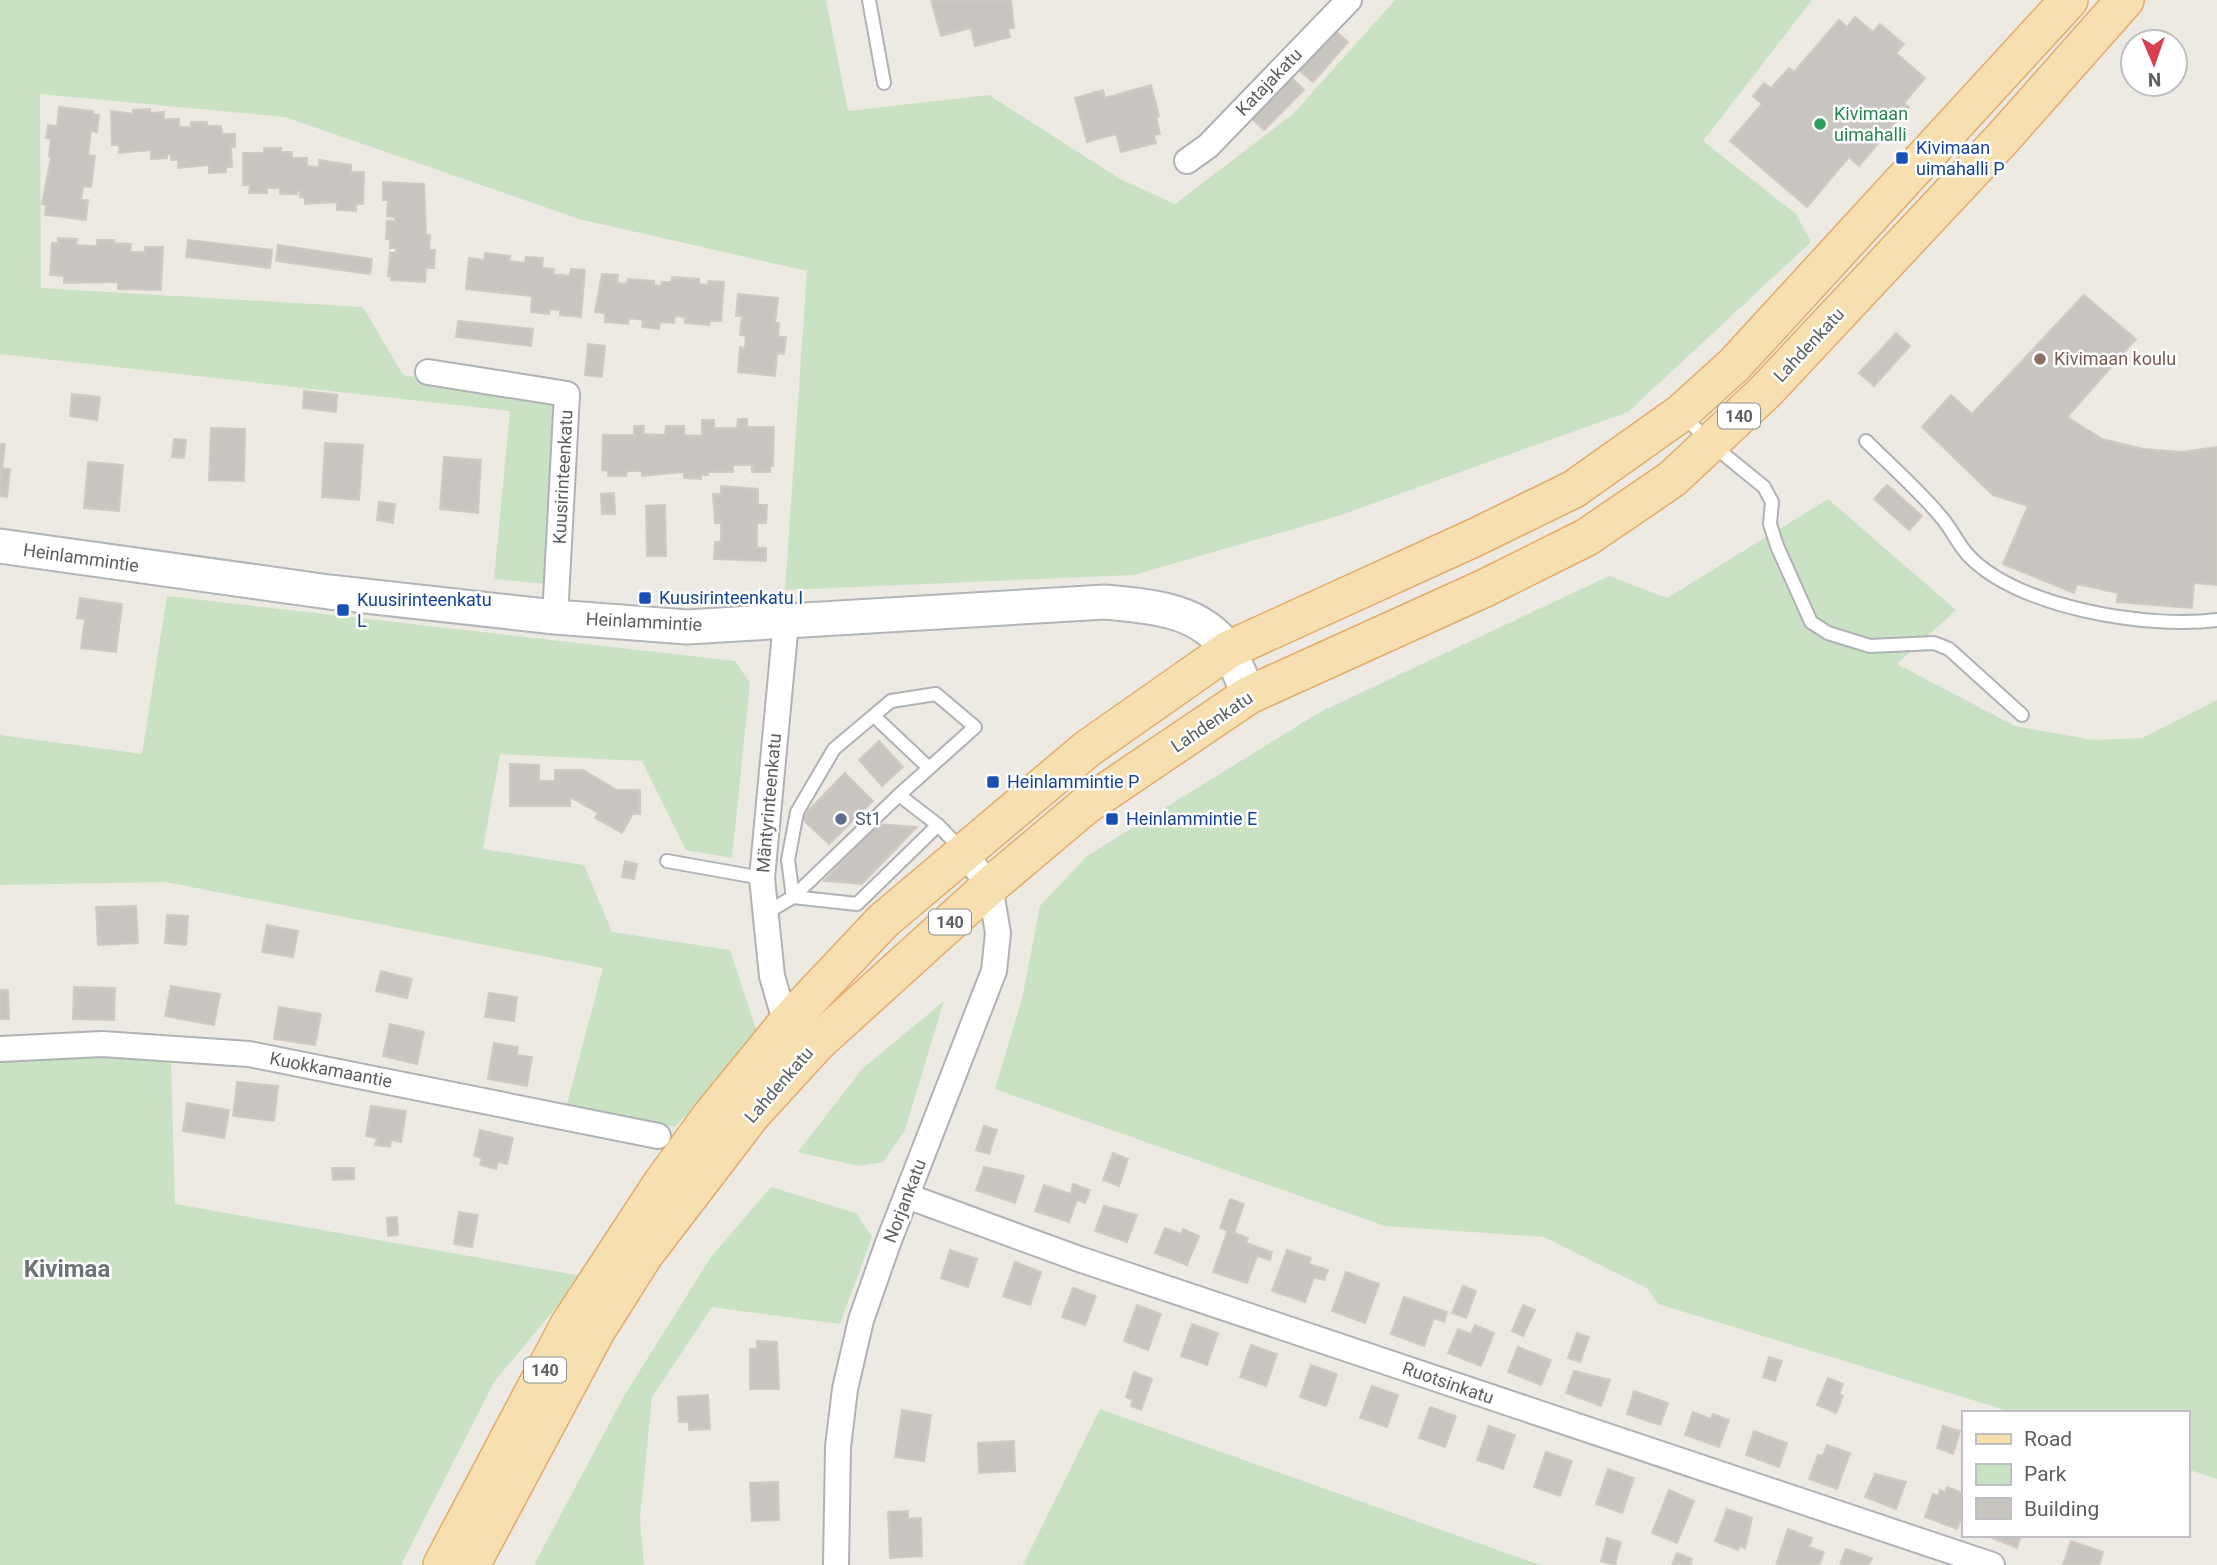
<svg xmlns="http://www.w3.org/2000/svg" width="2217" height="1565" viewBox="0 0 2217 1565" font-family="Roboto,sans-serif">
  <rect width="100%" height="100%" fill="#edeae4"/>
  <g fill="#c9e2c3">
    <polygon points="0,0 826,0 848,111 989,95 1120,179 1175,204 1293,114 1395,0 1812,0 1703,141 1796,214 1811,242 1628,412 1338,516 1134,575 785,590 807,271 579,219 285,117 40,94 41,288 363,307 403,375 556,404 546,584 494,579 510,411 0,354"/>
    <polygon points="1828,499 1956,610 1897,664 2015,726 2093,740 2142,738 2217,700 2217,1479 2187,1469 2187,1413 2015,1413 1658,1304 1647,1288 1544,1237 1385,1226 995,1089 1022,999 1040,906 1087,856 1320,712 1609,576 1667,598"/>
    <polygon points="167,596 735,661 750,683 732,858 686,850 642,761 500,754 483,849 584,865 612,932 730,950 758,1035 675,1127 567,1104 603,968 166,882 0,885 0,735 142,754"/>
    <polygon points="944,1001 905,1130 883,1162 858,1166 798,1152 862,1069"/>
    <polygon points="76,1056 171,1060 175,1204 582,1276 494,1382 401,1565 0,1565 0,1060"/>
    <polygon points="771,1187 856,1213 872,1237 840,1324 712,1307 652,1397 640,1519 644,1565 534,1565 624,1396 711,1257"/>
    <polygon points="1100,1409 1540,1565 1023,1565"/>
  </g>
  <g fill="#c9c5c1" stroke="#d1cac3" stroke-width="2">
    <polygon points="931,0 1011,0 1014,28 1008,29 1010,37 975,46 971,28 941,36"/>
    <polygon points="1855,17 1873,32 1880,24 1904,44 1896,53 1925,78 1904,103 1909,107 1859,166 1849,157 1807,207 1730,141 1762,104 1753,96 1764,83 1771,88 1789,68 1794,72 1839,20 1847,27"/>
    <polygon points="1332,28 1348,42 1313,82 1296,68"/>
    <polygon points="1291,77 1304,90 1264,130 1250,117"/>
    <polygon points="1151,85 1159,116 1156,117 1160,134 1154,135 1156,143 1121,152 1116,134 1087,142 1075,98 1103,90 1105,98"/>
    <polygon points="59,107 93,111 92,114 99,115 97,132 91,131 88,155 95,156 91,187 83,186 81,200 88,200 86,220 45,215 46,205 42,204 51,157 49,156 51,139 46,138 48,125 57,126"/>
    <polygon points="150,109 150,113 164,112 164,119 179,119 179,127 191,127 191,122 207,122 207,126 221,126 222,134 235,134 235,147 231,147 232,167 226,167 226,172 209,173 209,165 178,168 178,160 171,160 171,154 167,154 167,158 151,159 151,150 119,153 119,145 112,145 111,111 133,114 133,110"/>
    <polygon points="264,148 281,148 281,152 292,152 292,158 307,158 307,166 319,167 319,160 351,165 351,172 364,172 363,204 356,204 356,211 337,210 337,202 305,204 305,198 300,197 300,191 297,191 297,194 280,194 280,188 267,188 267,193 249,193 250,185 243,185 243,153 264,153"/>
    <polygon points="383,182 424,184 426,235 430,235 429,250 435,250 434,268 426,268 425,282 391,280 391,276 388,276 390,253 396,253 396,248 390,248 390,239 386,239 387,221 395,221 395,217 387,216 388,200 383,200"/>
    <polygon points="58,238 77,239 76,245 97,246 97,240 114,240 114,243 131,244 130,252 145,252 145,247 163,247 161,290 118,289 118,282 64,283 64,276 50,275 52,243 58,243"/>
    <polygon points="188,240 272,250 270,268 186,257"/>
    <polygon points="278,245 372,259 370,274 276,261"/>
    <polygon points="485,253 510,256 509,261 525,263 526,257 543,258 542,268 554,269 553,274 570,276 571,269 585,270 581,317 560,315 560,310 549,309 549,314 531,312 532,296 466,289 469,258 484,260"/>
    <polygon points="602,274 618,275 617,283 627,284 628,279 654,281 654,285 661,286 662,282 671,282 672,277 699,279 699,284 708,285 708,281 724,282 721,321 710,321 709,325 685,323 685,317 675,316 674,323 660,322 659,329 642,327 643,320 629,318 628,324 605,322 605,313 595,312"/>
    <polygon points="738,294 778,298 775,323 779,323 778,337 786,337 784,354 777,353 775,376 738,372 740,347 745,348 746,336 740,335 742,316 736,316"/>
    <polygon points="2084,295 2136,339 2067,417 2102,439 2143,449 2182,452 2217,447 2217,585 2194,583 2192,608 2117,602 2118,593 2077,584 2074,593 2003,564 2028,506 1993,495 1922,427 1951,395 1972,414"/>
    <polygon points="458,321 533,329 531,346 456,337"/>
    <polygon points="1896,333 1910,346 1874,386 1859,373"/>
    <polygon points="588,344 605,346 602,377 585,375"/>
    <polygon points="304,391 337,395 336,412 303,408"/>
    <polygon points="72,394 100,397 97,420 70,416"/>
    <polygon points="738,419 747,419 747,427 774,427 773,466 770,466 770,472 752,472 752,465 733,465 733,472 708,472 708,475 701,475 701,479 684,478 684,472 642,476 642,471 627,471 626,476 608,476 608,471 602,470 603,435 634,435 634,426 644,426 643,434 665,435 666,426 684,426 684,435 702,436 702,420 714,420 714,428 737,428"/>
    <polygon points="211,428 245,429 244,481 209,480"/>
    <polygon points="174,439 186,440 184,458 172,457"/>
    <polygon points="325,443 363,445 359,500 322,497"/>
    <polygon points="0,444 5,444 2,468 10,469 7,497 0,496"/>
    <polygon points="444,457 481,460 478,513 440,509"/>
    <polygon points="88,462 123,465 119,511 84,508"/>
    <polygon points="1887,485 1922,516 1909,530 1874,499"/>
    <polygon points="721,486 758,489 758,505 767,505 766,523 757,523 757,548 766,548 766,561 714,559 715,542 721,542 721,523 715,523 713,494 721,494"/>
    <polygon points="614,493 615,514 602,514 601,494"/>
    <polygon points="379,502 395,504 393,523 377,520"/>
    <polygon points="665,505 666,556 647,556 646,506"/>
    <polygon points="80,598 122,604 116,652 81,648 85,619 77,618"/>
    <polygon points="879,741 903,767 882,786 859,760"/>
    <polygon points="510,764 539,765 539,781 555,781 555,770 583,770 617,790 640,790 640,814 633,814 622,833 595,818 598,813 570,797 570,806 510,806"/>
    <polygon points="845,773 873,801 829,844 801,818"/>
    <polygon points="878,824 917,827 862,884 824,881"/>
    <polygon points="625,861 637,864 634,879 622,877"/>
    <polygon points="136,906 138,943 98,945 96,907"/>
    <polygon points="167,915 188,916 186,945 165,943"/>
    <polygon points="267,925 298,931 293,957 262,952"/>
    <polygon points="381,971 412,979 407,998 376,991"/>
    <polygon points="171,986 220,994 214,1025 165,1016"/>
    <polygon points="74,987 115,988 114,1020 73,1019"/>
    <polygon points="0,990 8,990 9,1019 0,1019"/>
    <polygon points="489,993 517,997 514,1021 485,1017"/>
    <polygon points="279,1007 321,1014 315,1045 274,1039"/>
    <polygon points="390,1024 424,1032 417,1064 383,1056"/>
    <polygon points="494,1043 518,1047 517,1055 532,1057 527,1086 488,1079"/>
    <polygon points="237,1082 278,1086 274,1121 233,1116"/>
    <polygon points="187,1103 229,1110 224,1138 183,1131"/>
    <polygon points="371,1106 406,1111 401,1142 391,1140 390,1147 375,1145 377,1138 366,1136"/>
    <polygon points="984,1126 997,1130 989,1154 976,1150"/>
    <polygon points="480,1130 513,1138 507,1164 498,1162 496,1169 480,1165 482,1158 474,1156"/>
    <polygon points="1113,1153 1128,1159 1119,1186 1103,1180"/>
    <polygon points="984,1167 1024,1176 1015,1203 976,1190"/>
    <polygon points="332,1168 354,1168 354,1179 333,1180"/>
    <polygon points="1073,1184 1090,1190 1085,1203 1077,1200 1069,1222 1035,1211 1044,1185 1071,1194"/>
    <polygon points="1230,1199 1244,1204 1234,1233 1220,1228"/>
    <polygon points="1104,1206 1137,1215 1127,1242 1095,1231"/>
    <polygon points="459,1212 478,1215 472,1247 454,1244"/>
    <polygon points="397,1217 398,1235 388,1236 387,1218"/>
    <polygon points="1165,1228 1181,1234 1183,1229 1199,1236 1187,1265 1155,1253"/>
    <polygon points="1228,1230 1248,1238 1246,1243 1272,1252 1270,1260 1257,1256 1247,1283 1213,1272"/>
    <polygon points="950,1250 977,1259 968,1287 941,1278"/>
    <polygon points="1287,1250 1311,1258 1309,1264 1328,1270 1324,1280 1314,1277 1305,1302 1272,1291"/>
    <polygon points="1015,1262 1041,1272 1030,1305 1003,1296"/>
    <polygon points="1346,1272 1379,1284 1365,1323 1332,1311"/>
    <polygon points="1463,1286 1476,1291 1466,1318 1452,1313"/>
    <polygon points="1073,1288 1096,1296 1085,1325 1062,1317"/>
    <polygon points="1404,1297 1447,1312 1444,1322 1434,1318 1424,1346 1391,1334"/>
    <polygon points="1137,1305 1161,1314 1148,1350 1124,1341"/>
    <polygon points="1523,1305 1535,1310 1523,1336 1512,1331"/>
    <polygon points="1192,1324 1218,1333 1207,1365 1181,1356"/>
    <polygon points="1475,1325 1494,1333 1481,1366 1448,1353 1458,1329 1471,1334"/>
    <polygon points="1577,1333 1589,1337 1580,1362 1568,1358"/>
    <polygon points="757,1341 777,1342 779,1389 750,1389 750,1349 757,1349"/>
    <polygon points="1251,1345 1277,1354 1266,1386 1240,1377"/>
    <polygon points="1518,1347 1551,1360 1541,1385 1508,1372"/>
    <polygon points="1769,1357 1782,1361 1775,1381 1763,1377"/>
    <polygon points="1311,1365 1337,1374 1326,1406 1300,1397"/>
    <polygon points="1574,1371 1610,1380 1601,1406 1566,1393"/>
    <polygon points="1134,1372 1152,1379 1141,1410 1131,1406 1133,1400 1126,1397"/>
    <polygon points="1828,1378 1843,1384 1839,1394 1843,1396 1836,1413 1817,1405"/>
    <polygon points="1372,1386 1398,1395 1387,1427 1360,1418"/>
    <polygon points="1634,1391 1668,1403 1660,1425 1627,1414"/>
    <polygon points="708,1395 710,1429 689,1430 689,1422 679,1422 678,1397"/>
    <polygon points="1430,1407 1456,1416 1445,1447 1419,1438"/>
    <polygon points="902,1410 931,1415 924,1461 895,1457"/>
    <polygon points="1693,1412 1711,1419 1713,1414 1729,1420 1719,1447 1685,1435"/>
    <polygon points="1489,1426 1515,1435 1503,1469 1477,1460"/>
    <polygon points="1943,1426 1960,1431 1953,1454 1937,1448"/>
    <polygon points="1754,1431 1787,1443 1779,1467 1746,1455"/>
    <polygon points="1014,1441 1015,1471 979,1473 978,1443"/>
    <polygon points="1827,1445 1850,1453 1837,1489 1809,1479 1818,1455 1823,1456"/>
    <polygon points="1546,1452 1572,1461 1560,1496 1534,1487"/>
    <polygon points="1608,1469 1634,1478 1622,1513 1596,1504"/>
    <polygon points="1875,1474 1906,1482 1896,1509 1865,1497"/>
    <polygon points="778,1482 779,1520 752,1521 750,1483"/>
    <polygon points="1947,1487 1963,1493 1963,1513 1957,1529 1925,1517 1933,1494 1938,1496 1940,1490 1945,1492"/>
    <polygon points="1669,1490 1694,1501 1677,1543 1652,1533"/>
    <polygon points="1727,1509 1752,1518 1745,1548 1739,1546 1738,1550 1715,1541"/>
    <polygon points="908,1511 908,1519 921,1518 922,1556 890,1558 888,1512"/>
    <polygon points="1788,1529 1812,1538 1809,1547 1824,1552 1819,1565 1776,1565"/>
    <polygon points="1985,1535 2021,1535 2017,1548"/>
    <polygon points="1607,1538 1621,1542 1615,1565 1601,1561"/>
    <polygon points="2071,1541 2103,1552 2099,1565 2063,1565"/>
    <polygon points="1846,1549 1872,1558 1869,1565 1840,1565"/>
    <polygon points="1677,1553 1692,1559 1690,1565 1672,1565"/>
  </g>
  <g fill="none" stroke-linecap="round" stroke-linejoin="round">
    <g stroke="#afb2b5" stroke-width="16">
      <g id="lane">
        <polyline points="869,0 884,83"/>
        <polyline points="1683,415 1710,443 1764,487 1772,502 1770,524 1777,546 1811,622 1828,633 1870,646 1934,643 1949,649 2022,715"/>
        <path d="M1866,441C1891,466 1919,490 1941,517C1952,529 1958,545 1969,556C2018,608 2149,629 2217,620"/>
        <polyline points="874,716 929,768"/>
        <polyline points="899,795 975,727 936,694 891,701 834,749 797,812 788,860 793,897 857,904 938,825"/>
        <polyline points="667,861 762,878"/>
        <polyline points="766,913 793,897 899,795 938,825 962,850"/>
      </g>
    </g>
    <g stroke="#afb2b5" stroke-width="28">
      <g id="street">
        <polyline points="1187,161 1208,146 1349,0"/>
        <polyline points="428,372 567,394 555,617"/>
        <polyline points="786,622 762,878 772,976 786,1024"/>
        <polyline points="0,1049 102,1044 249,1054 658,1136"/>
        <polyline points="907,1196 1079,1259 1992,1565"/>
        <polyline points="836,1565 838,1447 845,1389 861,1320 888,1243 994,971 998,933 990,886 964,853"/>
      </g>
    </g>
    <g stroke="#b1b4b8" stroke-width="37">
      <path id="secondary" d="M0,546L329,592L555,617L687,627L1105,602C1149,606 1201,609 1228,650C1237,664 1242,681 1249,695"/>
    </g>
    <g stroke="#e3ab68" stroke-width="40">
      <g id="primary">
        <polyline points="442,1565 569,1325 662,1183 711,1116 786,1024 883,921 1087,749 1228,650 1476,537 1574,489 1681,413 1734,365 2069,0"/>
        <polyline points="471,1565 596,1331 644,1255 752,1114 818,1042 990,886 1085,806 1249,695 1485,588 1587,537 1672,479 1765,392 2002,139 2125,0"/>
      </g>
    </g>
    <use href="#lane" stroke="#fff" stroke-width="12"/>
    <use href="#street" stroke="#fff" stroke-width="24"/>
    <use href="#secondary" stroke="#fff" stroke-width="33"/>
    <use href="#primary" stroke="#f7dfb0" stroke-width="37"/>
  </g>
  <circle fill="#2e9e5b" stroke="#fff" stroke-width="2.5" cx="1820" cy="124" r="7"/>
  <g fill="#1a4fb4" stroke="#fff" stroke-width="2.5">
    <rect x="1895" y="151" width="14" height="14" rx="3.5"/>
    <rect x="638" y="591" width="14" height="14" rx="3.5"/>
    <rect x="336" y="603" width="14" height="14" rx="3.5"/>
    <rect x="986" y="775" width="14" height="14" rx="3.5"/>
    <rect x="1105" y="812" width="14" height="14" rx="3.5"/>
  </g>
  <circle fill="#8d6e63" stroke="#fff" stroke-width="2.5" cx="2040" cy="359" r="7"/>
  <circle fill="#5c6f8a" stroke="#fff" stroke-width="2.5" cx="841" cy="819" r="7"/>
  <g text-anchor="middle" stroke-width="5" stroke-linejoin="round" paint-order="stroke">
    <g fill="#fff" stroke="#8d9092" stroke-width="2">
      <rect x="1718" y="403.5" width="42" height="25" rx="5"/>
      <rect x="929" y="909.5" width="42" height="25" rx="5"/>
      <rect x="524" y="1357.5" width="42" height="25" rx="5"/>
    </g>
    <g font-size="16" font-weight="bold" fill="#5c6063">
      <text x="1739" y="422">140</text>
      <text x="950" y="928">140</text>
      <text x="545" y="1376">140</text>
    </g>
    <g font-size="18" fill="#5c6063" stroke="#fff">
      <text transform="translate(1269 82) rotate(-46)" y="6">Katajakatu</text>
      <text transform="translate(1809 345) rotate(-47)" y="6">Lahdenkatu</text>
      <text transform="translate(563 477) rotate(-87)" y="6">Kuusirinteenkatu</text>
      <text transform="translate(81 558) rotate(8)" y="6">Heinlammintie</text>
      <text transform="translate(644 622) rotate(3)" y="6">Heinlammintie</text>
      <text transform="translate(1212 722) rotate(-34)" y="6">Lahdenkatu</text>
      <text transform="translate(769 803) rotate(-85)" y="6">Mäntyrinteenkatu</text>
      <text transform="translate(331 1070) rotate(11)" y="6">Kuokkamaantie</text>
      <text transform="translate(779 1085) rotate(-49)" y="6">Lahdenkatu</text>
      <text transform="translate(905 1201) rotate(-69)" y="6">Norjankatu</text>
      <text transform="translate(1448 1383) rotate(19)" y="6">Ruotsinkatu</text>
    </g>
    <g font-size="18" fill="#27864d" stroke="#fff" text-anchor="start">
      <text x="1834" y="120">Kivimaan<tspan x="1834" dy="21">uimahalli</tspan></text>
    </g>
    <g font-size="18" fill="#164399" stroke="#fff" text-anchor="start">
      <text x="1916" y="154">Kivimaan<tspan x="1916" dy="21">uimahalli P</tspan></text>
      <text x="659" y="604">Kuusirinteenkatu I</text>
      <text x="357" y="606">Kuusirinteenkatu<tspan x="357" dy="21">L</tspan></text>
      <text x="1007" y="788">Heinlammintie P</text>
      <text x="1126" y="825">Heinlammintie E</text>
    </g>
    <g font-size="18" fill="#785e54" stroke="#fff" text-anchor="start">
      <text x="2054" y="365">Kivimaan koulu</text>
    </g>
    <g font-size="18" fill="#4e5e75" stroke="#fff" text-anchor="start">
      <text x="855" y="825">St1</text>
    </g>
    <g font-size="24" font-weight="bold" fill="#6d7275" stroke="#fff">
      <text x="67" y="1277">Kivimaa</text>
    </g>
  </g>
  <rect x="1962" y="1411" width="228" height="126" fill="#ffffff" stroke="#bebfc1" stroke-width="2"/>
  <rect x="1976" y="1434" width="35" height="10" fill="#f7dfb0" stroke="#bebfc1" stroke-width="2"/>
  <text x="2024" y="1446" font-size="21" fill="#5c6063">Road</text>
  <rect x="1976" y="1464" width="35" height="21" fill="#c9e2c3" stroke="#bebfc1" stroke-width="2"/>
  <text x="2024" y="1481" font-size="21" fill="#5c6063">Park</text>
  <rect x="1976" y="1498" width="35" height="21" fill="#c9c5c1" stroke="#bebfc1" stroke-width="2"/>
  <text x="2024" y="1516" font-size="21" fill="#5c6063">Building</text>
  <g transform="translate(2154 63) rotate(178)"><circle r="33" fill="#ffffff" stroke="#bebfc1" stroke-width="2"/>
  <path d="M0-5L12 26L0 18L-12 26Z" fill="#d7404f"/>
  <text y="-10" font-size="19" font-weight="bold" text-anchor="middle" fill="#5c6063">N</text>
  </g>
</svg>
